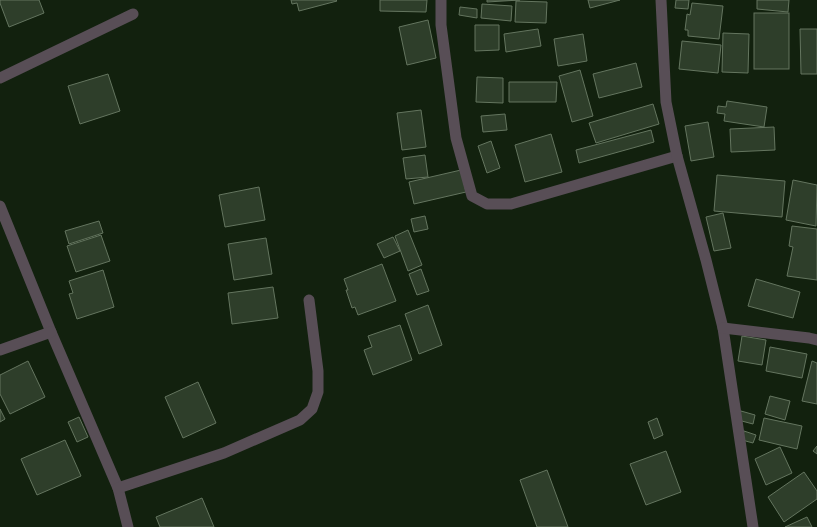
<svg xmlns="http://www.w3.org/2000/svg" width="817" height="527" viewBox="0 0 817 527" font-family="'Alegreya Sans',sans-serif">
  <rect width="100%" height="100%" fill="#12210e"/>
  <g fill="#2e3e2a" stroke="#64755f">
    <polygon points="0,0 39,0 44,13 9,27 0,3"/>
    <polygon points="291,0 336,0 337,1 299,11 297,3 292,4"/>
    <polygon points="380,0 427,0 426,12 380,11"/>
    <polygon points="487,0 520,0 487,2"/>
    <polygon points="588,0 620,0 590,8"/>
    <polygon points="676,0 689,0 688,9 675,8"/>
    <polygon points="757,0 789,0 788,12 757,9"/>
    <polygon points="516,1 547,2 546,23 515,22"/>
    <polygon points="692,3 723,6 719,39 688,36 688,30 685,30 687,14 690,15"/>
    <polygon points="482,4 512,6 511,21 481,18"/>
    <polygon points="460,7 477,9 477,18 459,15"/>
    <rect x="754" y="13" width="35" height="56"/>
    <polygon points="428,20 436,58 407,65 399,27"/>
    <polygon points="475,25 499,25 499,50 475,51"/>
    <polygon points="538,29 541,46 506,52 504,34"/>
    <polygon points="800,29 817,29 817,74 801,74"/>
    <polygon points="723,33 749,34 748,73 722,72"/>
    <polygon points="583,34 587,61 558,66 554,39"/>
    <polygon points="682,41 721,45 718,73 679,69"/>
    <polygon points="636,63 642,87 599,98 593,74"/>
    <polygon points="580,70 593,116 572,122 559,76"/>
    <polygon points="108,74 120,111 80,124 68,86"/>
    <polygon points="477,77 503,78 503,103 476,102"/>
    <polygon points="509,82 557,82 556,102 509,102"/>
    <polygon points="727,101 767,107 764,127 724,121 725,114 717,113 718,106 726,107"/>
    <polygon points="653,104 659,124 596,143 589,123"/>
    <polygon points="421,110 426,147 402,150 397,113"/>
    <polygon points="505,114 507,130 483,132 481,116"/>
    <polygon points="708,122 714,157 691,161 685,126"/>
    <polygon points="774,127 775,150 731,152 730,129"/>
    <polygon points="651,130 654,142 579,163 576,150"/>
    <polygon points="551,134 562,172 525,182 515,145"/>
    <polygon points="491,141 500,168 487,173 478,146"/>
    <polygon points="425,155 428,177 406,179 403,158"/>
    <polygon points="461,170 466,192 414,204 409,182"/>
    <polygon points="717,175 785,181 782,217 714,211"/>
    <polygon points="793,180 817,185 816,226 786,220"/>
    <polygon points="259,187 265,220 225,227 219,195"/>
    <polygon points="723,213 731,248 714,251 706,217"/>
    <polygon points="425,216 428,229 414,232 411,219"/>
    <polygon points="99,221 103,233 69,244 65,231"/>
    <polygon points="792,226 817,229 817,280 787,276 793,247 789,246"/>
    <polygon points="408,230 422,265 408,271 395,236"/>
    <polygon points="101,235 110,261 76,272 67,246"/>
    <polygon points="393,237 400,251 384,258 377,244"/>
    <polygon points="266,238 272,274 234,280 228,244"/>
    <polygon points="382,264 396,301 358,315 355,307 352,308 346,290 348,290 344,279"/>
    <polygon points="421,269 429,291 417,295 409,274"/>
    <polygon points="103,270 114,307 77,319 69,294 73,293 69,281"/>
    <polygon points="756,279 800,292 793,318 748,306"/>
    <polygon points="273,287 278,318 232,324 228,293"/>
    <polygon points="428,305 442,345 419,354 405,314"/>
    <polygon points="400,325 412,360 373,375 364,350 372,347 368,336"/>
    <polygon points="742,336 766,340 762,365 738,361"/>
    <polygon points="770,347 807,354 802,378 766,371"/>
    <polygon points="28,361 45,397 10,414 0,394 0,375"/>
    <polygon points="812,361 817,363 817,404 802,401"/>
    <polygon points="198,382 216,423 183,438 165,397"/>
    <polygon points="770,396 790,401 785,420 765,414"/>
    <polygon points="0,409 5,419 0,422"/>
    <polygon points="741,411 755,415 753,424 738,420"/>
    <polygon points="79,417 88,437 77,442 68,422"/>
    <polygon points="657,418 663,435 654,439 648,422"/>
    <polygon points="764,418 802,426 797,449 759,440"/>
    <polygon points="744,431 756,435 753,443 742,440"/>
    <polygon points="65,440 81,476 37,495 21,459"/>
    <polygon points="817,446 817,454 813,451"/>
    <polygon points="780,447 792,473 766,485 755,459"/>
    <polygon points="666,451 681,492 646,505 630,464"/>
    <polygon points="547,470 568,527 537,527 520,480"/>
    <polygon points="804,472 817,491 817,499 784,522 768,497"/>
    <polygon points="202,498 214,527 160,527 156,517"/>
    <polygon points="807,517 812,527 785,527"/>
  </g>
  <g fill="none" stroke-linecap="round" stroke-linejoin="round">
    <g stroke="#584e56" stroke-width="11">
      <polyline points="441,0 441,25 456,138 472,196 487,204 511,204 677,156"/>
      <polyline points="661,0 666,102 677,156 706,260 723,328 753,527"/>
      <polyline points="0,78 133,14"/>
      <polyline points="0,206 51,332 118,488 128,527"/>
      <polyline points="723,328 809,338 817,340"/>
      <polyline points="0,350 51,332"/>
      <polyline points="118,488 224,453 300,420 312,409 318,392 318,371 309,300"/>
    </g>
  </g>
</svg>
